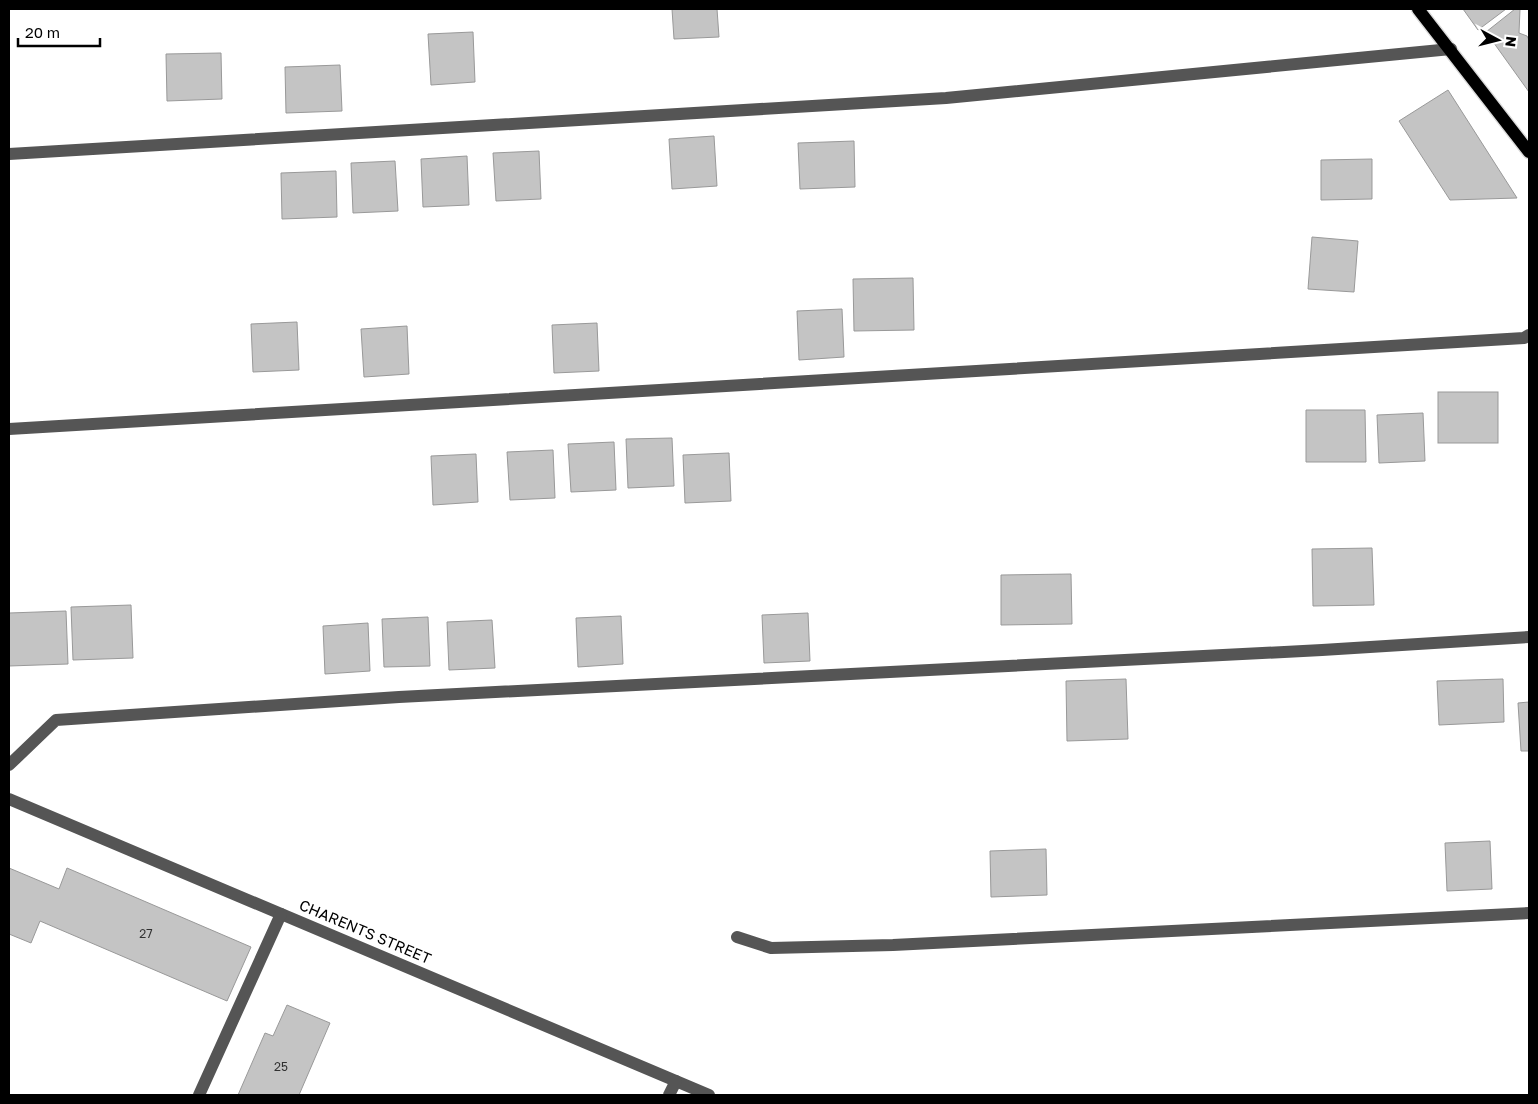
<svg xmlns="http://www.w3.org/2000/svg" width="1538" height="1104" viewBox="0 0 1538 1104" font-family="'Golos Text',sans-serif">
  <rect width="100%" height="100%" fill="#fff"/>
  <g fill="#c4c4c4" stroke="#999">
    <polygon points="672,9 717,9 719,37 674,39"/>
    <polygon points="1463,9 1506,9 1478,30"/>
    <polygon points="1515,9 1520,9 1519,33 1527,36 1529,40 1529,92 1486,32"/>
    <polygon points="473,32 475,82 431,85 428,34"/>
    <polygon points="221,53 222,99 167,101 166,54"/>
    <polygon points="340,65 342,111 286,113 285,67"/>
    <polygon points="1448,90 1517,198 1450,200 1399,121"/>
    <polygon points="714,136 717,186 672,189 669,139"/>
    <polygon points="854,141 855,187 800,189 798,143"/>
    <polygon points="539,151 541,199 496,201 493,153"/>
    <polygon points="467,156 469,205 423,207 421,159"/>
    <polygon points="1372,159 1372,199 1321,200 1321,160"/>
    <polygon points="395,161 398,211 353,213 351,163"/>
    <polygon points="336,171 337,217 282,219 281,173"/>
    <polygon points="1312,237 1358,241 1354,292 1308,289"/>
    <polygon points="913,278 914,330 854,331 853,279"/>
    <polygon points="842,309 844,357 799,360 797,311"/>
    <polygon points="297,322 299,370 253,372 251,324"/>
    <polygon points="597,323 599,371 554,373 552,325"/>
    <polygon points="407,326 409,374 364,377 361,329"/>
    <rect x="1438" y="392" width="60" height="51"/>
    <polygon points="1306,410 1365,410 1366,462 1306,462"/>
    <polygon points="1423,413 1425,461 1379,463 1377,415"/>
    <polygon points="672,438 674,486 628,488 626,439"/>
    <polygon points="614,442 616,490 571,492 568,444"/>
    <polygon points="553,450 555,498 510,500 507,452"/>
    <polygon points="729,453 731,501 685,503 683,455"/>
    <polygon points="476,454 478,502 433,505 431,456"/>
    <polygon points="1372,548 1374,605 1313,606 1312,549"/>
    <polygon points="1071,574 1072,624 1001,625 1001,575"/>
    <polygon points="131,605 133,658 73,660 71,607"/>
    <polygon points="66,611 68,664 9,666 9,613"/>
    <polygon points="808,613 810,661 764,663 762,615"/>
    <polygon points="621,616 623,664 578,667 576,618"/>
    <polygon points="428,617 430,666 384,667 382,619"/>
    <polygon points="492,620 495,668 449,670 447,622"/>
    <polygon points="368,623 370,671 325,674 323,626"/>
    <polygon points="1126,679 1128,739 1067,741 1066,681"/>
    <polygon points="1503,679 1504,722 1439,725 1437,681"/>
    <polygon points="1529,702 1529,751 1521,751 1518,703"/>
    <polygon points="1490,841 1492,889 1447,891 1445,843"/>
    <polygon points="1046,849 1047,895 991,897 990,851"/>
    <polygon points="9,868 59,889 67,868 251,947 227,1001 40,921 31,943 9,934"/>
    <polygon points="287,1005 330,1023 299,1095 238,1095 265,1033 273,1036"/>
  </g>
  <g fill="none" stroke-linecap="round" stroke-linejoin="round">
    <g stroke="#dbdbdb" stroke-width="15">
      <polyline id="major" points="1418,9 1529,152"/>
    </g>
    <g stroke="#555" stroke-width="12">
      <polyline points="9,154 946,98 1451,49"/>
      <polyline points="9,429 1524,338 1529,335"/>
      <polyline points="9,765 56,720 399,697 1322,650 1529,637"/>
      <polyline points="9,799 709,1095"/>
      <polyline points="737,937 771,948 893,945 1529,913"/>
      <polyline points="199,1095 281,914"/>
      <polyline points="669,1095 676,1081"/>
    </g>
    <use href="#major" stroke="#000" stroke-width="12"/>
  </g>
  <g text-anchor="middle" stroke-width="4.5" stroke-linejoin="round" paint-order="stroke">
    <g font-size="12" fill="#313131">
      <text x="146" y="938">27</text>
      <text x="281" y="1071">25</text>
    </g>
    <g font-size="15" fill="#000" stroke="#fff">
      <text transform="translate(365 932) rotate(23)" y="5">CHARENTS STREET</text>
    </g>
  </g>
  <rect width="1538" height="1104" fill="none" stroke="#000000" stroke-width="20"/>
  <g transform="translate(1498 40) rotate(97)" stroke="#ffffff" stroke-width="4" paint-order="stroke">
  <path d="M0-4L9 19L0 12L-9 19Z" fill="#000000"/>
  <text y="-8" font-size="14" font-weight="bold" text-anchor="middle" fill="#000000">N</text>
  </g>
  <path d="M18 38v8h82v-8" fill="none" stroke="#000000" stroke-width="2.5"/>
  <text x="25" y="38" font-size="15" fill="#000000" stroke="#ffffff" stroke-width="4" paint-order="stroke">20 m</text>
</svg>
